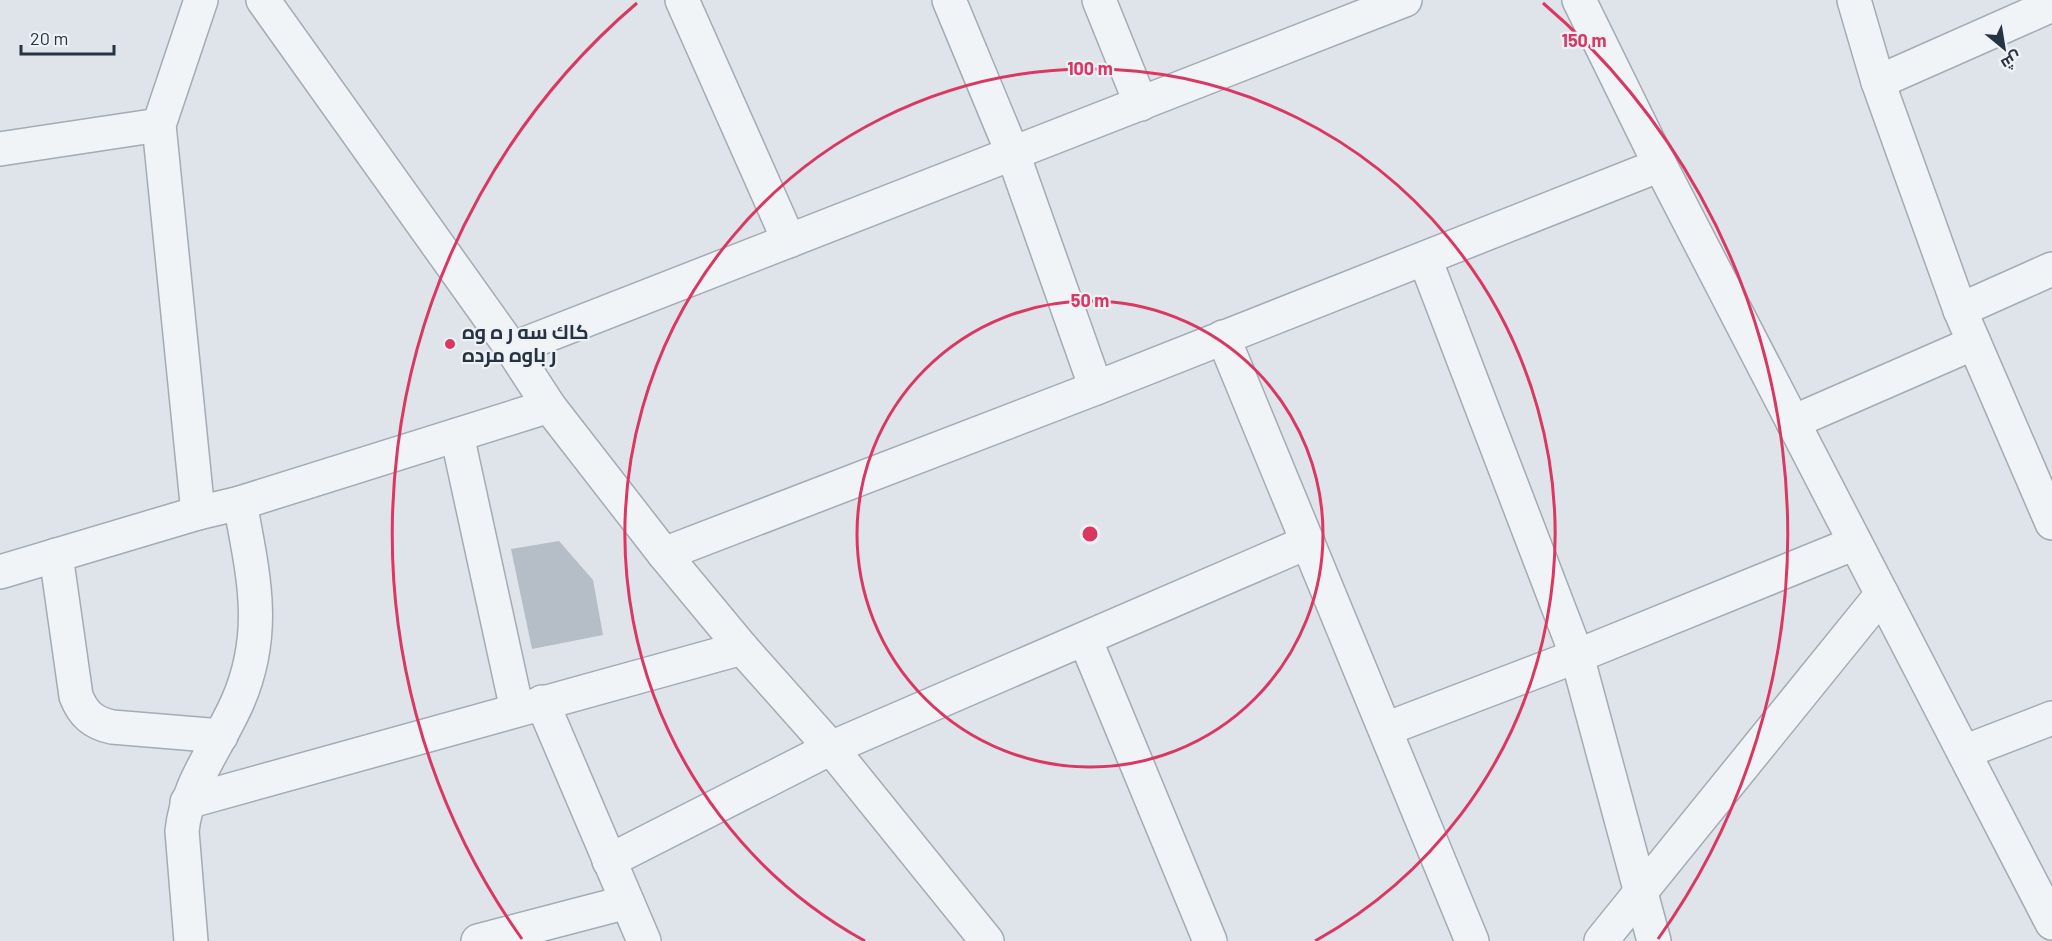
<svg xmlns="http://www.w3.org/2000/svg" width="2052" height="941" viewBox="0 0 2052 941" font-family="Barlow,Cairo,sans-serif">
  <rect width="100%" height="100%" fill="#dee4e9"/>
  <polygon fill="#b5bdc7" points="559,541 593,580 603,635 532,649 511,549"/>
  <g fill="none" stroke-linecap="round" stroke-linejoin="round">
    <g stroke="#a3abb4" stroke-width="36">
      <g id="street">
        <polyline points="263,0 512,349 549,406 664,554 742,648 831,748 987,941"/>
        <polyline points="682,0 789,241"/>
        <polyline points="949,0 1013,154 1096,388"/>
        <polyline points="1099,0 1141,104"/>
        <polyline points="1579,0 1660,165 2052,923"/>
        <polyline points="1854,0 1878,82 1960,310 2052,523"/>
        <polyline points="1878,82 2052,5"/>
        <polyline points="0,149 159,125"/>
        <polyline points="1425,259 1577,656 1654,941"/>
        <polyline points="1960,310 2052,269"/>
        <polyline points="1223,337 1472,941"/>
        <polyline points="512,349 1405,0"/>
        <polyline points="1793,422 1974,343"/>
        <polyline points="457,435 517,710"/>
        <polyline points="198,513 159,125 201,0"/>
        <polyline points="664,554 1096,388 1660,165"/>
        <path d="M56,555L76,696C83,714 93,723 112,727L221,736"/>
        <polyline points="0,572 198,513 240,503 549,406"/>
        <polyline points="1085,639 1210,941"/>
        <polyline points="542,702 644,941"/>
        <polyline points="1386,729 1577,656 1855,543"/>
        <polyline points="1964,752 2052,718"/>
        <polyline points="187,802 742,648"/>
        <polyline points="609,861 831,748 1308,542"/>
        <path d="M191,941L182,831C187,783 219,745 238,701C268,631 253,574 240,503"/>
        <polyline points="478,941 627,902"/>
        <polyline points="1601,941 1882,594"/>
      </g>
    </g>
    <use href="#street" stroke="#f1f4f7" stroke-width="33"/>
  </g>
  <g fill="none" stroke="#db3760" stroke-width="3">
    <circle cx="1090" cy="534" r="233"/>
    <path d="M865 941A465 465 0 1 1 1315 941"/>
    <path d="M522 939A698 698 0 0 1 637 3M1543 3A698 698 0 0 1 1658 939"/>
  </g>
  <circle fill="#db3760" stroke="#eef2f7" stroke-width="2" cx="450" cy="344" r="6"/>
  <g text-anchor="middle" stroke-width="4.5" stroke-linejoin="round" paint-order="stroke">
    <g font-size="20" font-weight="bold" fill="#263342" stroke="#eef2f7" text-anchor="start">
      <text x="462" y="339">كاك سه ر ه وه<tspan x="462" dy="23">ر باوه مرده</tspan></text>
    </g>
  </g>
  <circle cx="1090" cy="534" r="9" fill="#db3760" stroke="#eef2f7" stroke-width="3"/>
  <g font-size="18" text-anchor="middle" font-weight="bold" fill="#db3760" stroke="#eef2f7" stroke-width="4.5" stroke-linejoin="round" paint-order="stroke">
    <text x="1584" y="47">150 m</text>
    <text x="1090" y="75">100 m</text>
    <text x="1090" y="307">50 m</text>
  </g>
  <g transform="translate(2004 48) rotate(150)" stroke="#eef2f7" stroke-width="4.5" paint-order="stroke">
  <path d="M0-4.5L10 22L0 15L-10 22Z" fill="#263342"/>
  <text y="-9" font-size="16" font-weight="bold" text-anchor="middle" fill="#263342">ش</text>
  </g>
  <path d="M21 45v9h93v-9" fill="none" stroke="#263342" stroke-width="3"/>
  <text x="30" y="45" font-size="18" fill="#263342" stroke="#eef2f7" stroke-width="4.5" paint-order="stroke">20 m</text>
</svg>
